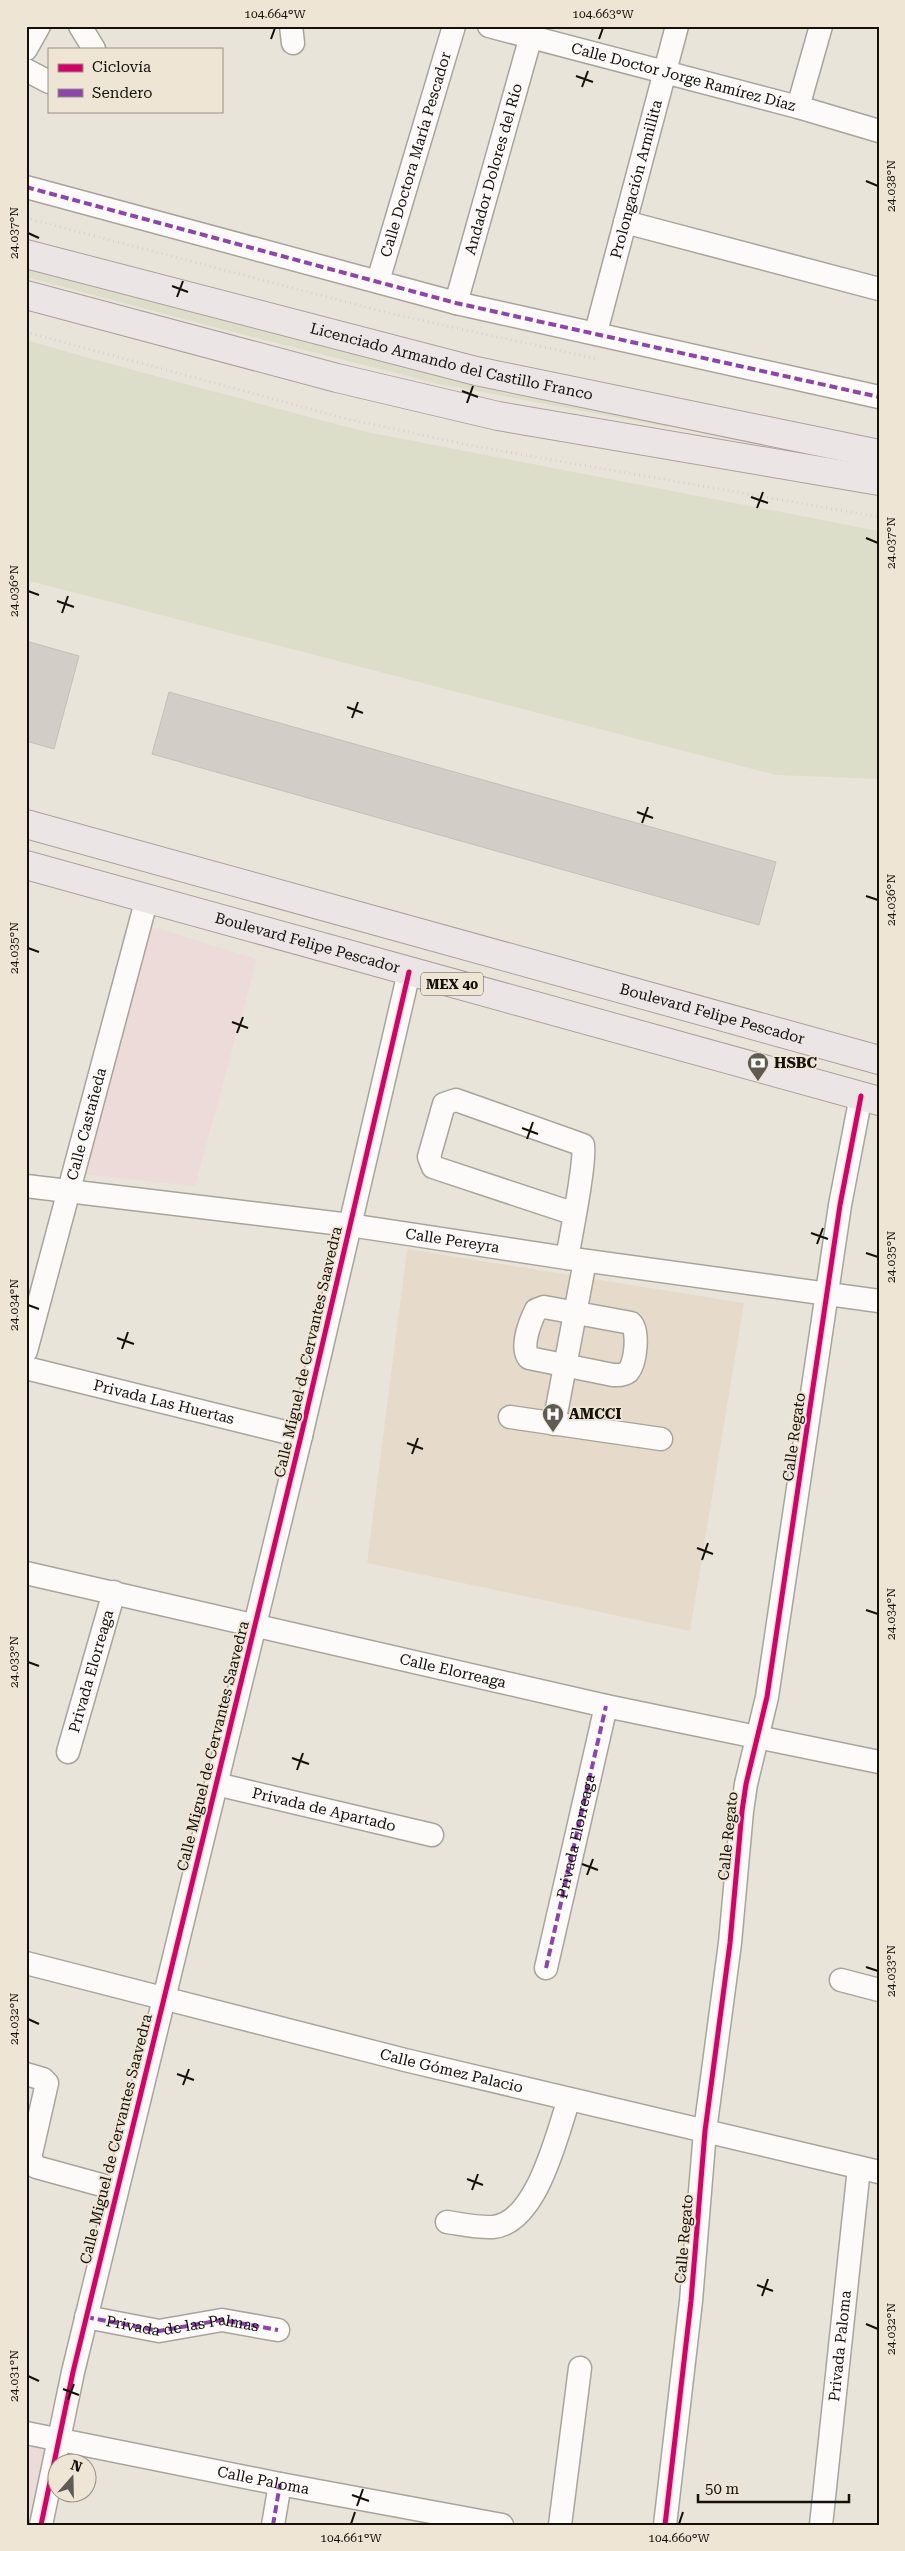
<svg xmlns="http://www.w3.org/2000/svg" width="905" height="2551" viewBox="0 0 905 2551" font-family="'Roboto Serif',serif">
  <rect width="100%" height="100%" fill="#e9e4da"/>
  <polygon fill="#e6dbca" points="407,1249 744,1303 690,1631 367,1563"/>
  <g fill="#ecdbd8">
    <polygon points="153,927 257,959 195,1186 82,1174"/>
    <polygon points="26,2446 48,2450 32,2525 26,2525"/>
  </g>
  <g fill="#dddec9">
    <polygon points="26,263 664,417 668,427 439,384 214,327 26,277"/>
    <polygon points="26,340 96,360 362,431 879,531 879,779 776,775 26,580"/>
  </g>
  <g fill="#d2cdc6" stroke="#c4c0b8">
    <polygon points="26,641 79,656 54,749 26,741"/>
    <polygon points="169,692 776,862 759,925 152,754"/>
  </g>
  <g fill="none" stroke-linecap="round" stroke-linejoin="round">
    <g stroke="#a8a49c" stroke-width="25">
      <g id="minor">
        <polyline points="80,26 94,49"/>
        <polyline points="291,26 293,43"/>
        <path id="s1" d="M489,26L798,107L879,131"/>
        <polyline points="26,49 39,26"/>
        <polyline points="26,70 49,82"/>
        <polyline points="798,107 821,26"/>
        <polyline points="26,187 456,303 879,397"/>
        <polyline points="625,222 879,289"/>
        <path id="s2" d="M378,281L454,26"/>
        <path id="s3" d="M456,303L531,36"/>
        <path id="s4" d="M596,332L677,26"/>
        <path id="s5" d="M26,1186L350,1225L567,1258L879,1301"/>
        <path d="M567,1258C570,1242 587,1154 583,1145L456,1100L444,1104L429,1157L433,1167L575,1214"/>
        <path d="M544,1307L631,1323C639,1331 636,1363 628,1372C623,1376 618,1375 613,1375L529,1358C520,1347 530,1322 536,1310Z"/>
        <path id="s6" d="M26,1351L147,898"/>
        <path id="s7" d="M26,1368L301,1436"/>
        <polyline points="510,1417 661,1439"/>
        <polyline points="554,1424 585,1261"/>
        <path id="s8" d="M26,1573L606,1706L879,1762"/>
        <path id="s9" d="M68,1752L114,1592"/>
        <path id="s10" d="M216,1784L432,1835"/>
        <path id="s11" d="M26,1963L405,2060L879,2172"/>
        <path id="s12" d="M546,1968L606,1706"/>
        <polyline points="841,1980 879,1990"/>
        <polyline points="26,2074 43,2079 47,2083 30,2158 36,2167 116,2189"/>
        <path d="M447,2222C461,2224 478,2228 493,2227C537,2223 557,2134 569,2099"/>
        <polyline points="86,2317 159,2331 222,2320 278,2330"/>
        <path id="s13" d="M26,2433L280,2484L502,2525"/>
        <polyline points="41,2525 73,2372 301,1436 409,972"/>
        <polyline points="273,2525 280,2484"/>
        <polyline points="560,2525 580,2368"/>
        <polyline points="665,2525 691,2301 705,2131 730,1943 742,1811 746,1784 767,1697 840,1205 861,1096"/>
        <path id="s14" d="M821,2525L859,2168"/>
      </g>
    </g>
    <g stroke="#ae9f9d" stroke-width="30">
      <g id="major">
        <path id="s15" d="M26,254L476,371L879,454"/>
        <polyline points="26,295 337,378 498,416 879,481"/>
        <path id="s16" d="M26,824L879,1060"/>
        <path id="s17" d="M26,865L879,1101"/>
      </g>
    </g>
    <g stroke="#d4d2d0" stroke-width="3" stroke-dasharray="1 4" stroke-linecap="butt">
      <polyline points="26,218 388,313 598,359"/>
      <polyline points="26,332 347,419 473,446 879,517"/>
    </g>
    <use href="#minor" stroke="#fcfbf9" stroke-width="22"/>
    <use href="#major" stroke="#ece5e5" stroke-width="28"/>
    <g stroke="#8e44ad" stroke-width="4" stroke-dasharray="8 4" stroke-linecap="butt">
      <polyline points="26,187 456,303 879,397"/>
      <polyline points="546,1968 606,1706"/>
      <path id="s18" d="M86,2317L159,2331L222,2320L278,2330"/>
      <polyline points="273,2525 280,2484"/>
    </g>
    <g stroke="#efe5d4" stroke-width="8">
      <g id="cycleway">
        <polyline points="41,2525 73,2372 301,1436 409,972"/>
        <polyline points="665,2525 691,2301 705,2131 730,1943 742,1811 746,1784 767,1697 840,1205 861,1096"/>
      </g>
    </g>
    <use href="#cycleway" stroke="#d6006c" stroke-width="5"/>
  </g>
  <path fill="none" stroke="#14100a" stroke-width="2" d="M271,39L275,28M599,39L603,28M576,76L593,82M582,87L588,71M866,181L878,186M28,233L39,238M172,286L188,292M177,297L183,281M462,391L478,397M467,403L473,386M751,497L768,503M757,508L763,492M866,538L878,543M28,591L39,595M57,601L74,607M62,613L68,596M347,707L363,713M352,718L358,702M637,812L653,818M642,823L648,807M866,896L878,900M28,948L39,952M232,1022L248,1028M237,1033L243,1017M522,1128L538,1134M527,1139L533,1122M811,1233L828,1239M817,1244L823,1228M866,1253L878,1257M28,1305L39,1309M117,1338L134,1344M122,1349L128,1332M407,1443L423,1449M412,1454L418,1438M697,1548L713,1554M702,1560L708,1543M866,1610L878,1614M28,1662L39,1666M292,1758L309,1764M297,1770L303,1753M582,1864L598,1870M587,1875L593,1859M866,1967L878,1971M28,2019L39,2024M177,2074L194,2080M183,2085L189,2069M467,2179L483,2185M472,2190L478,2174M757,2285L773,2291M762,2296L768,2279M866,2324L878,2329M28,2376L39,2381M63,2389L79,2395M68,2400L74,2384M352,2495L369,2501M357,2506L363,2489M351,2524L355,2512M679,2524L683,2512"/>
  <defs>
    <g id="bank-pin" transform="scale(1.125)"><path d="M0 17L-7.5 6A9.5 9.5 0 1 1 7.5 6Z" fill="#5f5a53" stroke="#efe5d4"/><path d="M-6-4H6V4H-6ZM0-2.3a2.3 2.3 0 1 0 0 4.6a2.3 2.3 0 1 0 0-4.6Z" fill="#fff"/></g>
    <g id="hospital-pin" transform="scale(1.125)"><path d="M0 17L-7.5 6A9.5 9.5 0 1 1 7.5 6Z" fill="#5f5a53" stroke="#efe5d4"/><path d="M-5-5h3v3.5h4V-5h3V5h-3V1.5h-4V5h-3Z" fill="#fff"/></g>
  </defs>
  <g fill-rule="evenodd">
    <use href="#bank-pin" x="758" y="1063"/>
    <use href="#hospital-pin" x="553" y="1414"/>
  </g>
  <g text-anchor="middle" stroke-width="4" stroke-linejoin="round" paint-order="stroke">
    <rect fill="#efe5d4" stroke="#565047" stroke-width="1" x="421" y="972.5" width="62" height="23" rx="4"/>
    <g font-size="14" font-weight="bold" fill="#14100a">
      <text x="452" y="989">MEX 40</text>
    </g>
    <g font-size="15" fill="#14100a" stroke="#efe5d4">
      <text dy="5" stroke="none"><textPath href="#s1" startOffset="201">Calle Doctor Jorge Ramírez Díaz</textPath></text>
      <text dy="5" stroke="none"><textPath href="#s2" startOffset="132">Calle Doctora María Pescador</textPath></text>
      <text dy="5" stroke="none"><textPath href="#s3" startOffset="139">Andador Dolores del Río</textPath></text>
      <text dy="5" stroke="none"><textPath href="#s4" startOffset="158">Prolongación Armillita</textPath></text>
      <text dy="5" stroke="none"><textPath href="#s15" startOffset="439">Licenciado Armando del Castillo Franco</textPath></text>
      <text dy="5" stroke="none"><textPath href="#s17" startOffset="292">Boulevard Felipe Pescador</textPath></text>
      <text dy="5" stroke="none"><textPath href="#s16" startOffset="712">Boulevard Felipe Pescador</textPath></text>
      <text dy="5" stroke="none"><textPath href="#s6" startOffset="235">Calle Castañeda</textPath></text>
      <text dy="5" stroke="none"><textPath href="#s5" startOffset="430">Calle Pereyra</textPath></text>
      <text transform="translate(308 1352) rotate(-77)" y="5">Calle Miguel de Cervantes Saavedra</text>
      <text dy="5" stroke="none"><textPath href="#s7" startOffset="142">Privada Las Huertas</textPath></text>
      <text transform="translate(794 1437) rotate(-82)" y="5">Calle Regato</text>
      <text dy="5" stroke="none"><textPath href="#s8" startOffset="438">Calle Elorreaga</textPath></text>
      <text dy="5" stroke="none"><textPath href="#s9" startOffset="84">Privada Elorreaga</textPath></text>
      <text transform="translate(213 1746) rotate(-76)" y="5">Calle Miguel de Cervantes Saavedra</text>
      <text dy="5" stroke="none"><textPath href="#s10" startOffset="111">Privada de Apartado</textPath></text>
      <text transform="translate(728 1836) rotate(-84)" y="5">Calle Regato</text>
      <text dy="5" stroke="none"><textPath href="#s12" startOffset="135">Privada Elorreaga</textPath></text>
      <text dy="5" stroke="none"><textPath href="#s11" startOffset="439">Calle Gómez Palacio</textPath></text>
      <text transform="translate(116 2139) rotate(-76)" y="5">Calle Miguel de Cervantes Saavedra</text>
      <text transform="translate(684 2239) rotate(-85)" y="5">Calle Regato</text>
      <text dy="5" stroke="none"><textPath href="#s18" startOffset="98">Privada de las Palmas</textPath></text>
      <text dy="5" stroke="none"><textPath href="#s14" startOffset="180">Privada Paloma</textPath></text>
      <text dy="5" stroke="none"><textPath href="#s13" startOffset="242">Calle Paloma</textPath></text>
    </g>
    <g font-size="15" font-weight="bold" fill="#14100a" stroke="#efe5d4" text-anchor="start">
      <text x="774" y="1068">HSBC</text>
      <text x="569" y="1419">AMCCI</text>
    </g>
  </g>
  <rect width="905" height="2551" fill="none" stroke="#efe5d4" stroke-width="55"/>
  <rect x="48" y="48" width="175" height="65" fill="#efe5d4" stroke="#979083"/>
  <rect x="58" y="64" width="25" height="8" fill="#d6006c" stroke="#979083"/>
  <text x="92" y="72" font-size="15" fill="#14100a">Ciclovía</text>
  <rect x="58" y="89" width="25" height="8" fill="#8e44ad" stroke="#979083"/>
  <text x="92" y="98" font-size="15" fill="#14100a">Sendero</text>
  <g transform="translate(72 2478) rotate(20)"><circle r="24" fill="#efe5d4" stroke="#979083"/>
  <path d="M0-4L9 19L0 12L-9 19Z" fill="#5f5a53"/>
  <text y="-8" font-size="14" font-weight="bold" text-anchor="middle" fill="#14100a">N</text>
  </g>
  <path d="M698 2494v8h151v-8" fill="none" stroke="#14100a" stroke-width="2.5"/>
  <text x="705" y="2494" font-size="15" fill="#14100a" stroke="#efe5d4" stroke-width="4" paint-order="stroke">50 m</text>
  <rect x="28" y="28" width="850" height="2496" fill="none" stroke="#14100a" stroke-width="2"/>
  <g font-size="12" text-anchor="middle" fill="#14100a">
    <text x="275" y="18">104.664°W</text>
    <text x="603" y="18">104.663°W</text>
    <text transform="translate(891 186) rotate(-90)" y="4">24.038°N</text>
    <text transform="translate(14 233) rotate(-90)" y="4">24.037°N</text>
    <text transform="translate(891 543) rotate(-90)" y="4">24.037°N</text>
    <text transform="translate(14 591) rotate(-90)" y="4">24.036°N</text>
    <text transform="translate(891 900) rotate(-90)" y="4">24.036°N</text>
    <text transform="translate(14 948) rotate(-90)" y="4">24.035°N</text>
    <text transform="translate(891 1257) rotate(-90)" y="4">24.035°N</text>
    <text transform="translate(14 1305) rotate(-90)" y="4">24.034°N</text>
    <text transform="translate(891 1614) rotate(-90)" y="4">24.034°N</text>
    <text transform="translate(14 1662) rotate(-90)" y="4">24.033°N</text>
    <text transform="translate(891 1971) rotate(-90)" y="4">24.033°N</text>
    <text transform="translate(14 2019) rotate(-90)" y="4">24.032°N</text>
    <text transform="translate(891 2329) rotate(-90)" y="4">24.032°N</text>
    <text transform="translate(14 2376) rotate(-90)" y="4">24.031°N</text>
    <text x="351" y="2542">104.661°W</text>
    <text x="679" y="2542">104.660°W</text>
  </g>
</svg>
